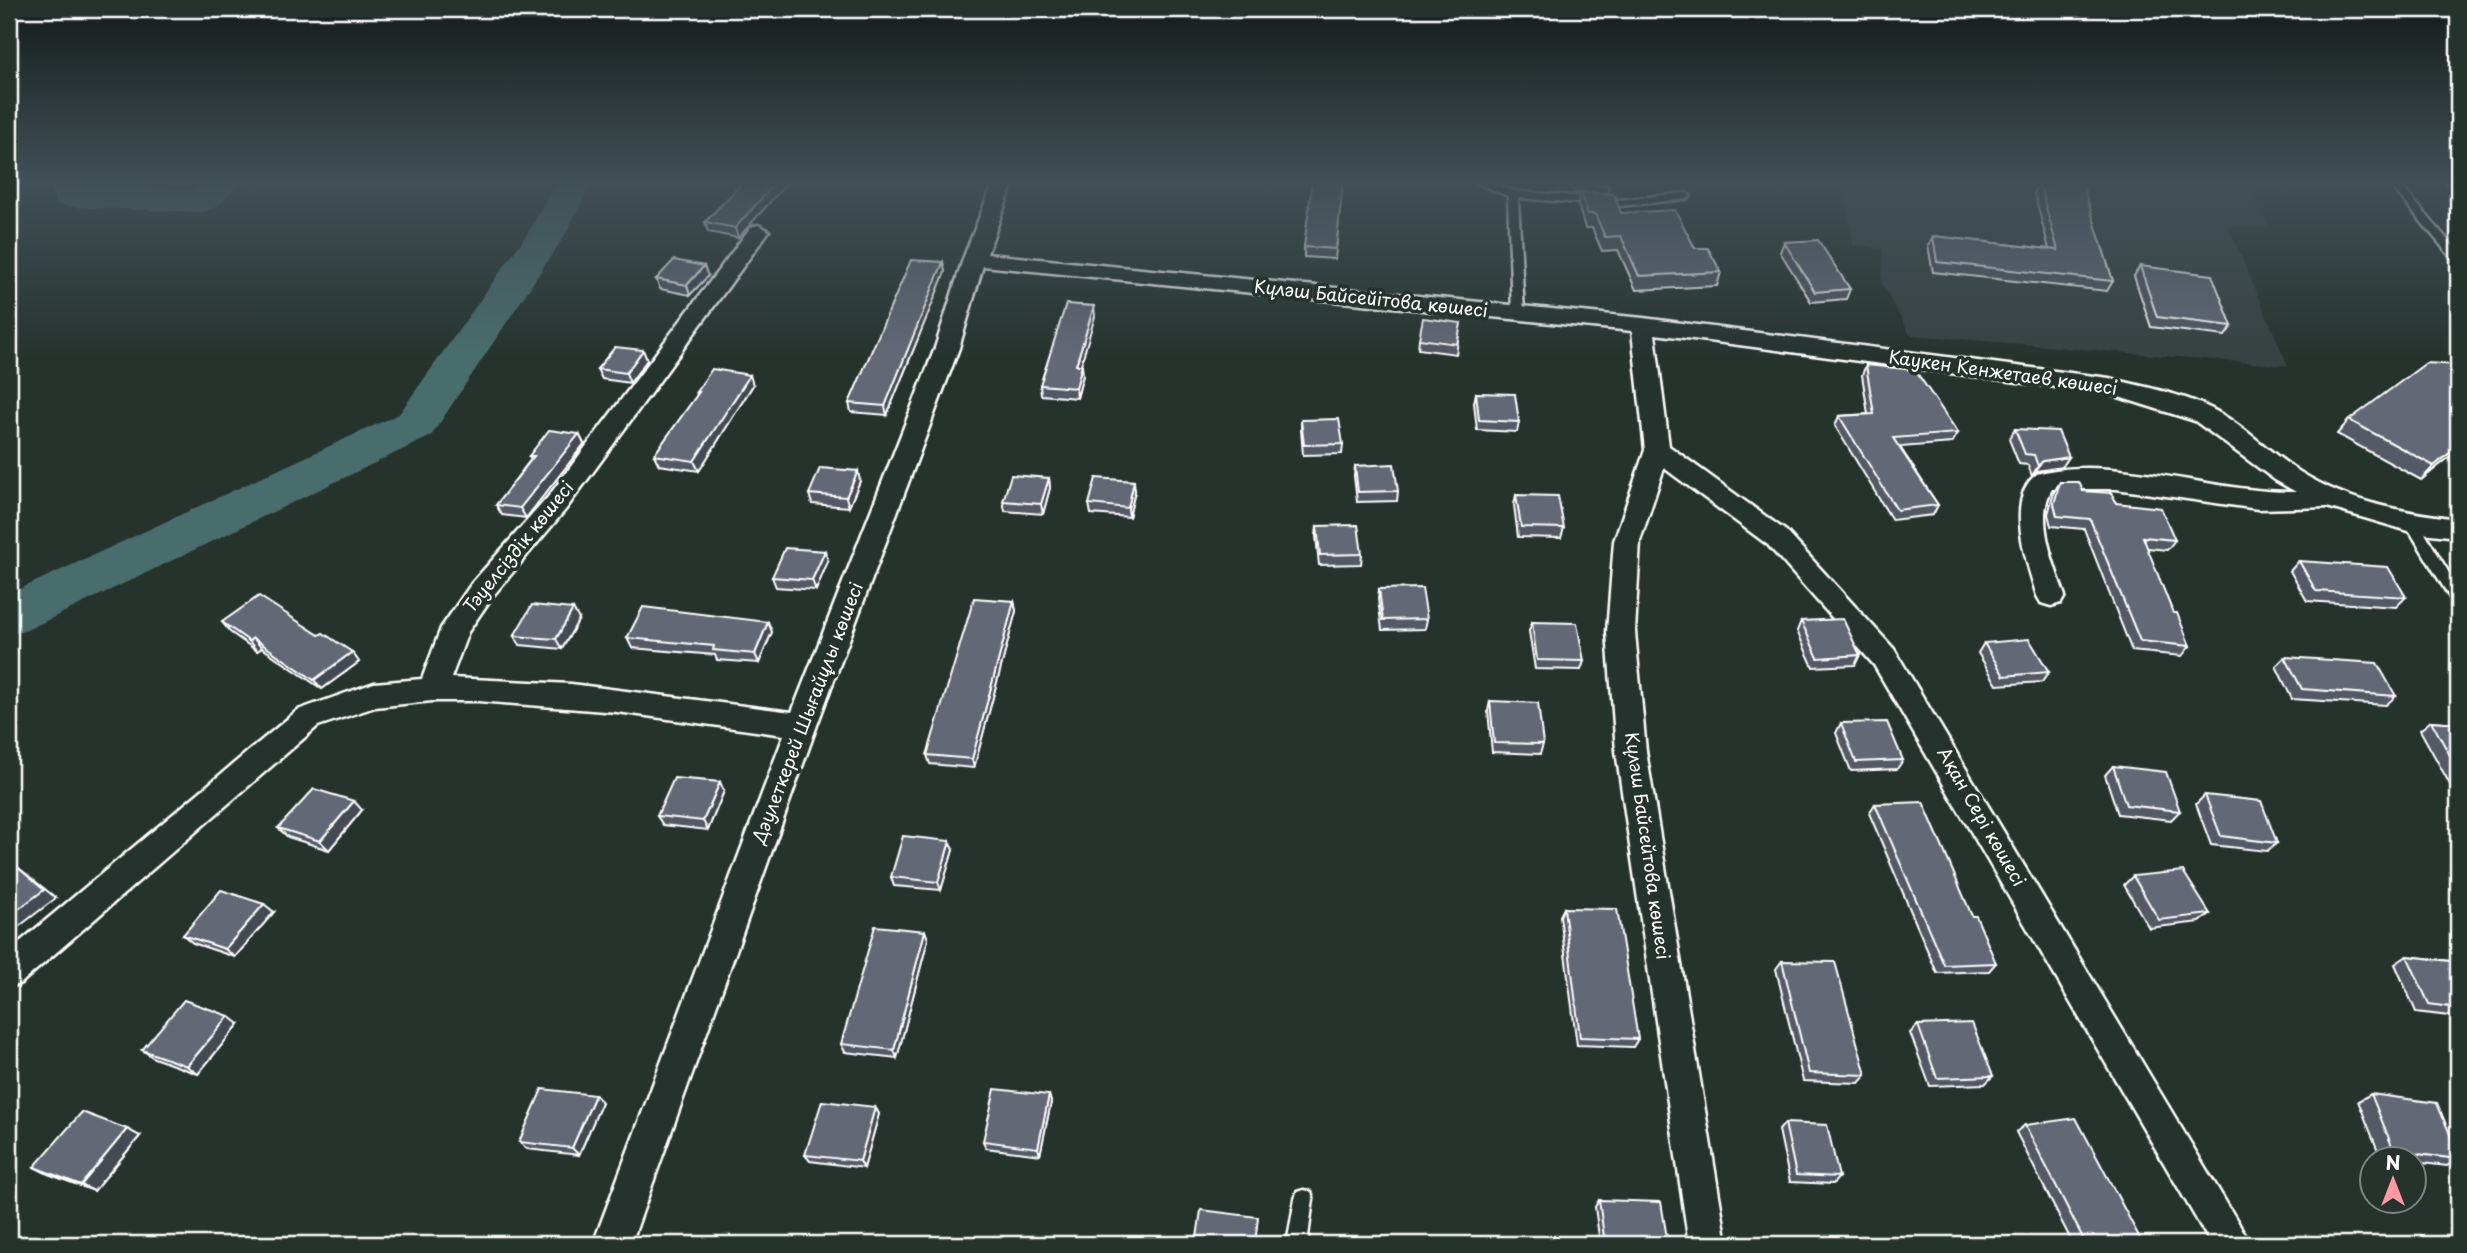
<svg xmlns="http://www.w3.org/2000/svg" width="2467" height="1253" viewBox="0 0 2467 1253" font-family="'Playpen Sans',sans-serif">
  <rect width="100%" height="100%" fill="#26332d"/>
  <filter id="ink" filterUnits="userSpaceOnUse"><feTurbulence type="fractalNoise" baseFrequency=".0143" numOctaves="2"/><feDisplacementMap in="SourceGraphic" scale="14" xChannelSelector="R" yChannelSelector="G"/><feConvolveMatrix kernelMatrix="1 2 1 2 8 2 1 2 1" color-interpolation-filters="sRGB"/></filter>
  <g filter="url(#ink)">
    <polygon fill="#384343" points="1843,183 2246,183 2269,228 2228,226 2288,366 1910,335 1882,284 1883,249 1853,245"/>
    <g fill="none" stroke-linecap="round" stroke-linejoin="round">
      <g fill="#486d6d" fill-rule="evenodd">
        <polygon points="49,183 192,189 201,183 242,183 214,209 201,212 70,207 57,204"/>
        <polygon points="556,183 592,183 565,235 431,436 27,630 9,635 9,594 399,414 527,234"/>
      </g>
      <g stroke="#fff" stroke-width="5">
        <g id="service">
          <polygon points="1476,183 1491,183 1514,191 1619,200 1686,193 1691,196 1686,199 1619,206 1518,198 1524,313 1518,316 1512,313 1508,196"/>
          <polygon points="2389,183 2399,183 2458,252 2458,262 2454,261"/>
          <polygon points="2412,518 2417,520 2458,588 2458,604 2453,603 2405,523"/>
          <polygon points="1304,1190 1311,1192 1313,1199 1307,1244 1287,1244 1295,1199 1297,1192"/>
        </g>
      </g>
      <g stroke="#fff" stroke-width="5">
        <path id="minor" d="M993,183H1013L987,254L1643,318L2109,378C2143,387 2181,393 2212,409C2240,423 2265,448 2291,466C2341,501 2399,512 2458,519V537L2412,532L2327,507L2258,509L2116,489H2052C2034,518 2055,567 2065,596L2061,603L2051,606L2041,603L2037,596C2027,564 2004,498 2037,474C2109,453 2218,494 2296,492L2275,480L2195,421L2109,394L1655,334L1669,446L1786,531L1894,649L2251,1244H2211L1874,665L1768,545L1664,468L1640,541L1635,632L1646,751L1727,1244H1689L1616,751L1607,632L1614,541L1645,450L1632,331L983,266L959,348L817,725L631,1244H593L784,735L617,712L478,701H432L375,707L318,726L21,983L9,988V951L298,710L374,683L422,679L441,628L472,583L548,497L751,227L758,225L769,231L566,509L492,597L468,632L451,678L571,684L792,712L935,348L963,259Z"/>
      </g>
      <use href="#service" fill="#26332d" fill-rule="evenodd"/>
      <use href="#minor" fill="#26332d" fill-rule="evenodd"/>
    </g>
    <g fill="#555965" stroke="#fff" stroke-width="2">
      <polygon points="742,183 787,183 738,238 708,232 705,222"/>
      <polygon points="1343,183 1335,259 1304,257 1304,247"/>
      <polygon points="1570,183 1607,183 1609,186 1607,194 1621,213 1695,248 1721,272 1717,286 1636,290 1618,250 1602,251 1592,228 1585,228 1578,205 1580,194 1574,193"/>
      <polygon points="2038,183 2082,183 2113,281 2107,291 1933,272 1928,246 1933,236 2049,249 2034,192"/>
      <polygon points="2446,183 2458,183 2458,197"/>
      <polygon points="1784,242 1850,289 1846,299 1811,302 1780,252"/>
      <polygon points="943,262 945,272 887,415 851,412 849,403"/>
      <polygon points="2140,266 2232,326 2225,336 2151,327 2134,276"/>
      <polygon points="708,276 690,295 660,289 656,279"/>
      <polygon points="1095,316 1080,365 1083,375 1077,398 1041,395 1040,385"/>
      <polygon points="1461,323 1456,354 1418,349 1419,339"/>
      <polygon points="643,350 647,360 630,383 602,379 597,369"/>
      <polygon points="1866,365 1958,433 1952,443 1900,447 1938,505 1933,515 1892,520 1835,426 1839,416 1868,414 1862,375"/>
      <polygon points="753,385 699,471 659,465 654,455 697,395 696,392"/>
      <polygon points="1476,393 1519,422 1517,432 1477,430 1474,403"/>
      <polygon points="1301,420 1343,444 1342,454 1303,455 1301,430"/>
      <polygon points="2349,420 2458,450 2421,480 2337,434"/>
      <polygon points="2015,429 2069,457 2062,467 2037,471 2032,476 2028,465 2019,464 2009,439"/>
      <polygon points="579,434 584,444 526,518 502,515 496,505 531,459 529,456"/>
      <polygon points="1355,466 1398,491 1397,501 1357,502 1354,476"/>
      <polygon points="1049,478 1050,488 1043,514 1005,511 1003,501"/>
      <polygon points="860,481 849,507 812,504 809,494"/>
      <polygon points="2060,482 2116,503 2175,540 2167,550 2147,548 2173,613 2190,646 2182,656 2132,651 2084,529 2051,526 2048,514 2054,492"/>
      <polygon points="1135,491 1129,517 1091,514 1089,504"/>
      <polygon points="1516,495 1564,528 1561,538 1518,537 1514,505"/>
      <polygon points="1317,526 1362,554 1361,564 1319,565 1316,536"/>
      <polygon points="828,561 816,590 776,587 772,577"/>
      <polygon points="2299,561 2406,597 2396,607 2307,601 2290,571"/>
      <polygon points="1379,589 1427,619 1425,629 1382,630 1378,599"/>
      <polygon points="1014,601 1016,611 974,768 930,764 927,755"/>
      <polygon points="579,619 562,649 520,645 514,636"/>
      <polygon points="1801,621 1860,655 1855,665 1813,667 1797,631"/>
      <polygon points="222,622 319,635 352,652 359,662 322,689 262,648 257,651 230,632"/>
      <polygon points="768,622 772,632 759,663 717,660 715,655 632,648 627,638"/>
      <polygon points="1532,622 1584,661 1581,670 1535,669 1529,631"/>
      <polygon points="1984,643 2049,672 2042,682 1997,685 1978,653"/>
      <polygon points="2285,657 2396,696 2386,705 2292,699 2276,666"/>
      <polygon points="1490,701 1543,744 1540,754 1492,752 1488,711"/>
      <polygon points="2431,721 2458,723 2458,799 2420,730"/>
      <polygon points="1841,723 1903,760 1897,769 1851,771 1836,733"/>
      <polygon points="2113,766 2180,811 2171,820 2118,814 2105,775"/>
      <polygon points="724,791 708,830 663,825 657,816"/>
      <polygon points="2205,795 2277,843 2267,851 2211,845 2196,804"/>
      <polygon points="1875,804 1996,963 1989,971 1937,973 1869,813"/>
      <polygon points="362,810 329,850 288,837 278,828"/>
      <polygon points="953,850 941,890 894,886 891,877"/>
      <polygon points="2133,876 2210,914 2200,922 2149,928 2124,885"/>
      <polygon points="1564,908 1638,1039 1633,1047 1577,1045 1560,916"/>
      <polygon points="274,912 235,957 193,943 183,935"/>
      <polygon points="925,931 928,939 897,1058 845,1052 841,1044"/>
      <polygon points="2407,956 2458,962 2458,1017 2416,1012 2395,964"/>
      <polygon points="1782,961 1866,1075 1859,1083 1803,1081 1776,969"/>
      <polygon points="239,1024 198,1074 154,1058 142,1050"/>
      <polygon points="1918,1025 1993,1076 1985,1084 1930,1086 1910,1033"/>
      <polygon points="2371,1094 2458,1153 2458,1160 2447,1166 2414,1162 2414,1158 2381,1158 2358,1101"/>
      <polygon points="595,1095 602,1102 579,1155 527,1149 519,1142"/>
      <polygon points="1049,1095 1051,1102 1040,1155 986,1148 983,1141"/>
      <polygon points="875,1107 879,1114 864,1168 810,1161 805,1155"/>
      <polygon points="1785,1123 1839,1177 1833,1184 1790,1182 1779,1130"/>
      <polygon points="2025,1125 2143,1244 2073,1244 2016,1132"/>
      <polygon points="140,1136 94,1191 48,1174 34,1167"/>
      <polygon points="1599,1200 1668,1244 1600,1244 1595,1207"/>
    </g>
    <g fill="#454953" stroke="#fff" stroke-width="2">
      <polygon points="775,183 787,183 738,238 735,228"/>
      <polygon points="943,262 945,272 887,415 885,406"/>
      <polygon points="704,266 708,276 690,295 687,285"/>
      <polygon points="1094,306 1095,316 1078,375 1076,365"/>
      <polygon points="643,350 647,360 630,383 626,373"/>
      <polygon points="1082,365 1083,375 1077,398 1076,388"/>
      <polygon points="750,375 753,385 699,471 694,461"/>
      <polygon points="579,434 584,444 526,518 520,508"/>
      <polygon points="2458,446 2458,450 2421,480 2434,466"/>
      <polygon points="2069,457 2062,467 2037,471 2032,476 2038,466 2043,461"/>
      <polygon points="858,471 860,481 849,507 846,497"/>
      <polygon points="1049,478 1050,488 1043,514 1041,504"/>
      <polygon points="1134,481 1135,491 1129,517 1128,508"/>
      <polygon points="825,551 828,561 816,590 812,580"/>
      <polygon points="1014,601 1016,611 974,768 972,759"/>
      <polygon points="573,609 579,619 562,649 556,639"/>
      <polygon points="768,622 772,632 759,663 755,654"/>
      <polygon points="253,638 262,648 257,651 249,641"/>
      <polygon points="352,652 359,662 322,689 314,680"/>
      <polygon points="720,782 724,791 708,830 703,821"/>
      <polygon points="354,801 362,810 329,850 320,841"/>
      <polygon points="950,841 953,850 941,890 938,882"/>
      <polygon points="15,865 56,898 9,934 9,916"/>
      <polygon points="264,904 274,912 235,957 225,949"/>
      <polygon points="925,931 928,939 897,1058 894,1050"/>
      <polygon points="229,1016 239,1024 198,1074 187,1066"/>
      <polygon points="595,1095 602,1102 579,1155 572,1148"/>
      <polygon points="1049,1095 1051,1102 1040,1155 1038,1148"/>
      <polygon points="875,1107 879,1114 864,1168 860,1161"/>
      <polygon points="127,1129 140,1136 94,1191 81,1185"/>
    </g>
    <g fill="#636876" stroke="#fff" stroke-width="2">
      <polygon points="742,183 775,183 735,228 705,222"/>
      <polygon points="1312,183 1343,183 1336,249 1304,247"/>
      <polygon points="1575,183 1607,183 1609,186 1576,184"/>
      <polygon points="2039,183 2082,183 2113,281 1937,262 1933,236 2058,250"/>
      <polygon points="1581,192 1614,194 1621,213 1675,210 1695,248 1708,248 1721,272 1639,276 1621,236 1605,237 1595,214 1588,214"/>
      <polygon points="1818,240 1850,289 1815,292 1784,242"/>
      <polygon points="674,260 704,266 687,285 656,279"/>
      <polygon points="911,260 943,262 885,406 849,403"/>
      <polygon points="2140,266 2212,275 2232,326 2157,317"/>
      <polygon points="1066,304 1094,306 1076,365 1082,365 1076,388 1040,385"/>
      <polygon points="1423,318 1461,323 1457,344 1419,339"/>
      <polygon points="615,347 643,350 626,373 597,369"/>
      <polygon points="2426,363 2458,365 2458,446 2434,466 2349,420"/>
      <polygon points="1866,365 1915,370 1958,433 1893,438 1938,505 1897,510 1839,416 1874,414"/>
      <polygon points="712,369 750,375 694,461 654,455 699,392 696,392"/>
      <polygon points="1476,393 1515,394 1519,422 1479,420"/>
      <polygon points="1339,419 1343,444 1304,445 1301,420"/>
      <polygon points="2015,429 2058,431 2069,457 2043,461 2038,466 2034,455 2025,454"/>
      <polygon points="549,430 579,434 520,508 496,505 534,456 529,456"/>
      <polygon points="1394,464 1398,491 1358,492 1355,466"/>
      <polygon points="820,468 858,471 846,497 809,494"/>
      <polygon points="1011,475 1049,478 1041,504 1003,501"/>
      <polygon points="1096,478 1134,481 1128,508 1089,504"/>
      <polygon points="2060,482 2079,482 2083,491 2112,493 2116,503 2161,508 2175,540 2143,537 2173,613 2177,613 2190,646 2140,641 2090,519 2057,516 2054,504"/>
      <polygon points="1516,495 1558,496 1564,528 1521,527"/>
      <polygon points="1358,525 1362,554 1320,555 1317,526"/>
      <polygon points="785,548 825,551 812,580 772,577"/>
      <polygon points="2299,561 2388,567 2406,597 2316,591"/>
      <polygon points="1422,588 1427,619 1383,620 1379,589"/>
      <polygon points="259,596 319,635 323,633 352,652 314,680 253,638 249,641 222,622"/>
      <polygon points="974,598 1014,601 972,759 927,755"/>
      <polygon points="532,605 573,609 556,639 514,636"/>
      <polygon points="643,607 768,622 755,654 713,650 714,646 627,638"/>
      <polygon points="1843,619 1860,655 1818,658 1801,621"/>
      <polygon points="1532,622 1577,623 1584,661 1537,660"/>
      <polygon points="2029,639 2049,672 2004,676 1984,643"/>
      <polygon points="2285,657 2377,663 2396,696 2302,689"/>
      <polygon points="1490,701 1538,703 1543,744 1494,743"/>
      <polygon points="2431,721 2458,723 2458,770"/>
      <polygon points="1887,722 1903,760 1856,762 1841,723"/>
      <polygon points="2113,766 2166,772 2180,811 2126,805"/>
      <polygon points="674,778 720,782 703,821 657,816"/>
      <polygon points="314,789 354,801 320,841 278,828"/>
      <polygon points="2205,795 2261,801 2277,843 2221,836"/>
      <polygon points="1923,802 1972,916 1976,916 1996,963 1944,965 1875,804"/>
      <polygon points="903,836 950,841 938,882 891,877"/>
      <polygon points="15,865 44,890 9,916 9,869"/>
      <polygon points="2183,871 2210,914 2159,920 2133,876"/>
      <polygon points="221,890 264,904 225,949 183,935"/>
      <polygon points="1564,908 1617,909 1638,1039 1580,1037"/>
      <polygon points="875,926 925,931 894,1050 841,1044"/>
      <polygon points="2407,956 2458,962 2458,1008 2429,1004"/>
      <polygon points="1782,961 1835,962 1866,1075 1809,1073"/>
      <polygon points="184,1000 229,1016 187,1066 142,1050"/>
      <polygon points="1972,1023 1993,1076 1937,1078 1918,1025"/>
      <polygon points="542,1089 595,1095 572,1148 519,1142"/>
      <polygon points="995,1089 1049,1095 1038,1148 983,1141"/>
      <polygon points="2371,1094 2437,1103 2458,1153 2458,1159 2394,1151"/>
      <polygon points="822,1101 875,1107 860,1161 805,1155"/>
      <polygon points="82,1112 127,1129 81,1185 34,1167"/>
      <polygon points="2076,1118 2143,1244 2086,1244 2025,1125"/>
      <polygon points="1785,1123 1827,1125 1839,1177 1796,1175"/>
      <polygon points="1599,1200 1661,1202 1668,1244 1605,1244"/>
      <polygon points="1201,1210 1258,1217 1255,1244 1196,1244"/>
    </g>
  </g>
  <linearGradient id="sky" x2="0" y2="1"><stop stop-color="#151c19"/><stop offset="0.51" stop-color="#415057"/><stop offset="1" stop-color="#415057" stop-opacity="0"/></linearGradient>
  <rect width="2467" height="358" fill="url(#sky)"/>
  <g text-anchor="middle" stroke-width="7" stroke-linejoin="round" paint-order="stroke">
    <g font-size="18" fill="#fff" stroke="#26332d">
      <text transform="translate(1371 299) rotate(6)" y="6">Күләш Байсейітова көшесі</text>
      <text transform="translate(2003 373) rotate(8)" y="6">Каукен Кенжетаев көшесі</text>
      <text transform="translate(519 547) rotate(-51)" y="6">Тәуелсіздік көшесі</text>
      <text transform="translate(808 713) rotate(-69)" y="6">Дәулеткерей Шығайұлы көшесі</text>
      <text transform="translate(1981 817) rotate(60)" y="6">Ақан Сері көшесі</text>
      <text transform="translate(1647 846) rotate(82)" y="6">Күләш Байсейтова көшесі</text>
    </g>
  </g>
  <rect width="2467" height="1253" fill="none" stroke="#26332d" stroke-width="35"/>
  <rect x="18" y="18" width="2432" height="1218" fill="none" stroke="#fff" stroke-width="2.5" filter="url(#ink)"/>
  <g transform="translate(2393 1180)"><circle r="33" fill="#26332d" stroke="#7d8581" stroke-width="2"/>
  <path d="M0-5L12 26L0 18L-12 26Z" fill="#ff9aa2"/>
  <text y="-10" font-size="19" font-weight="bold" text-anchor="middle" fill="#ffffff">N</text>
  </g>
</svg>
